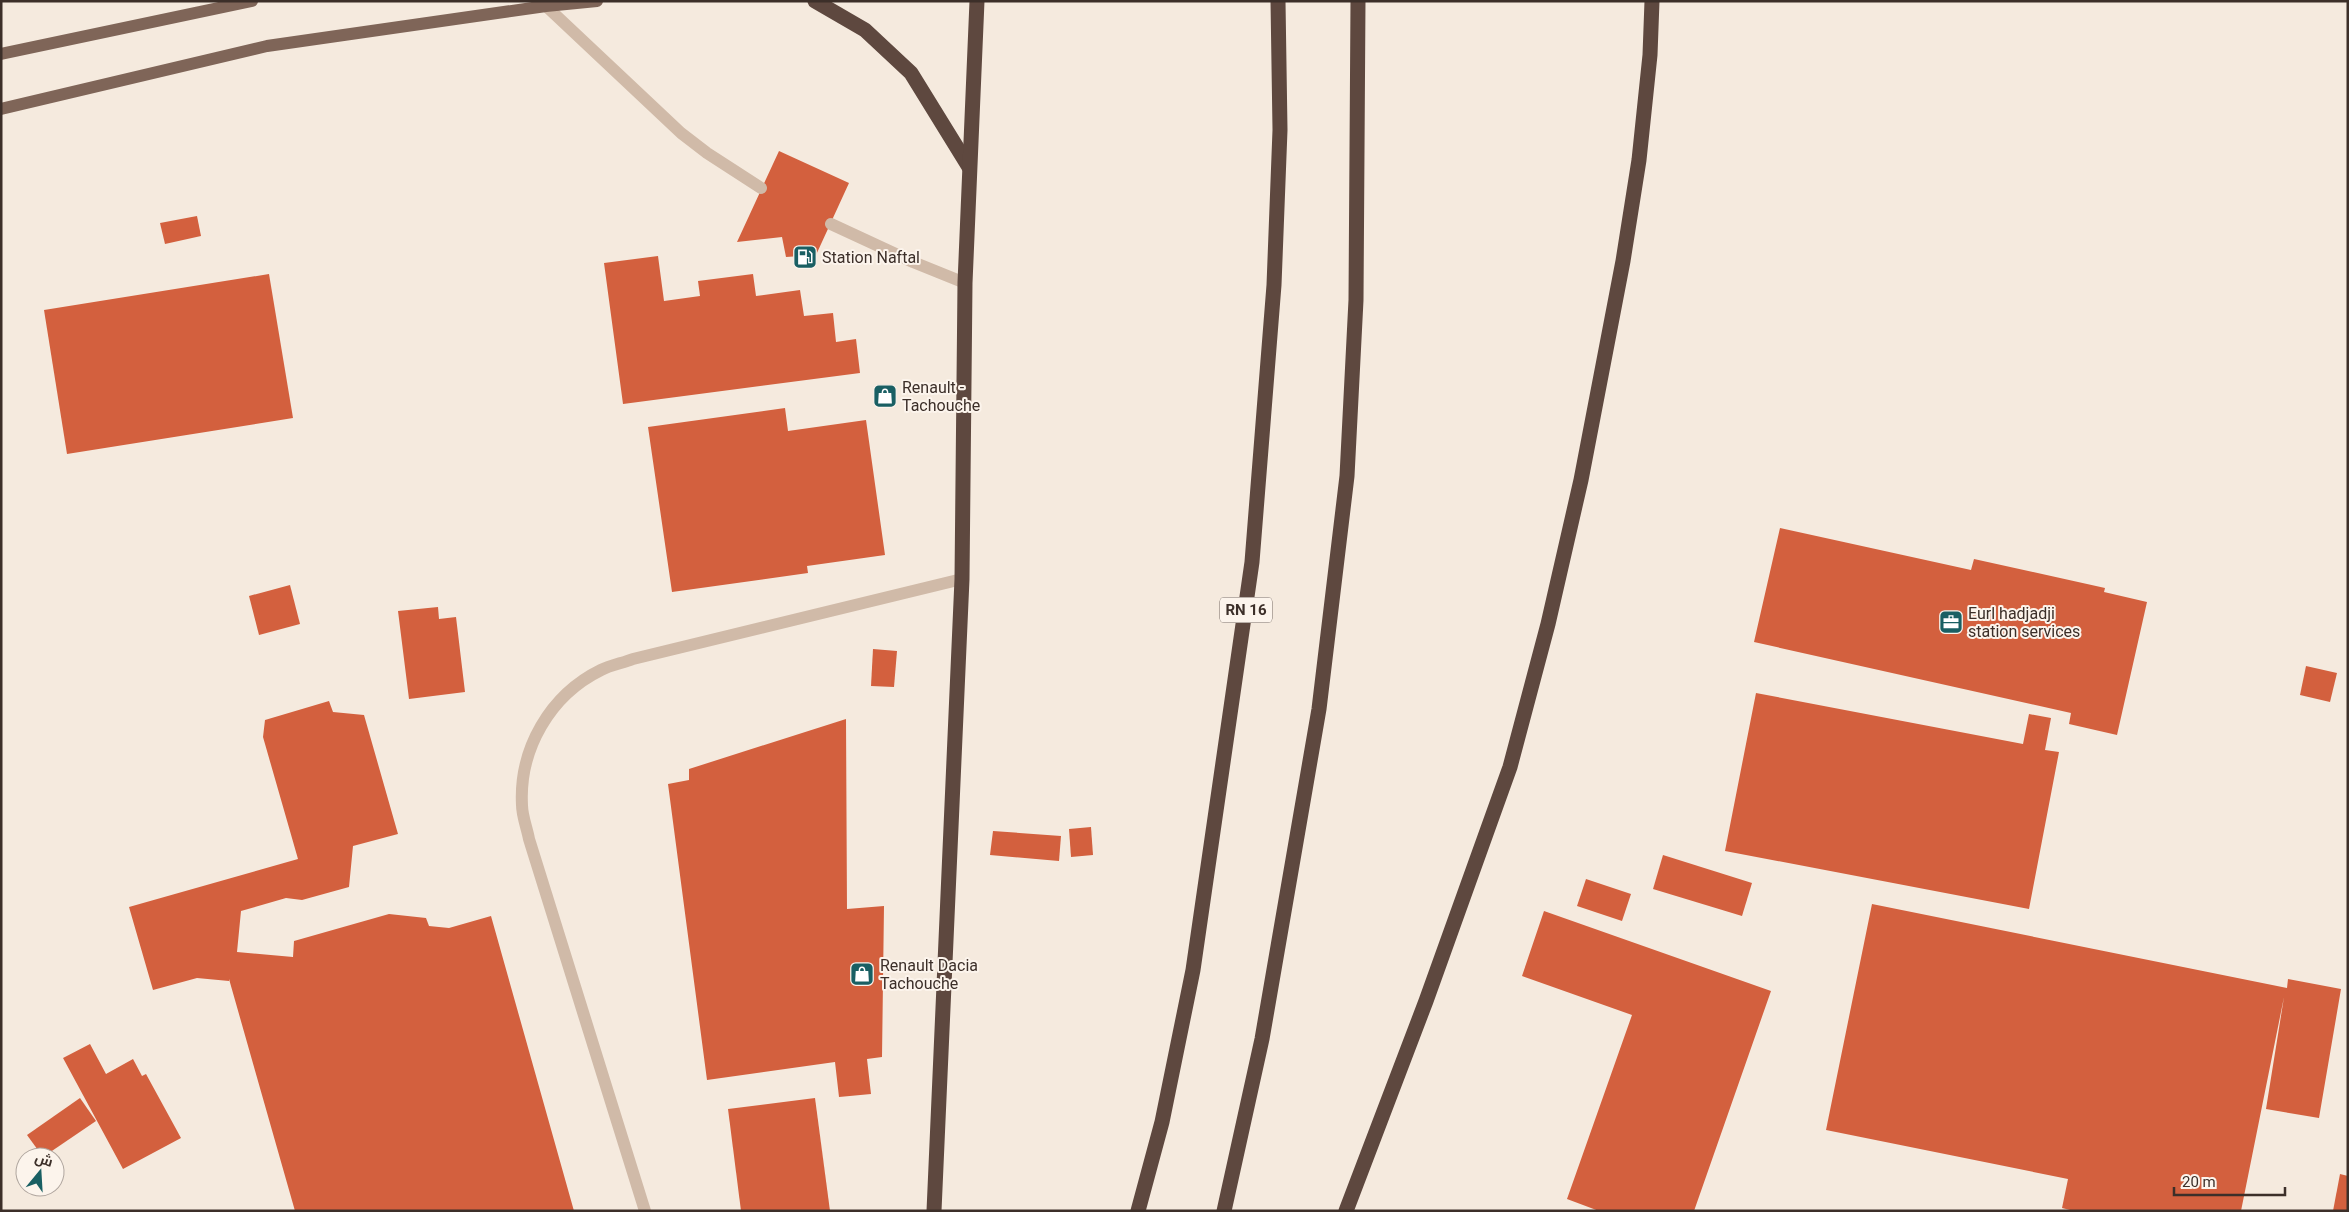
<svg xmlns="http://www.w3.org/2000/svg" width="2349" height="1212" viewBox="0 0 2349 1212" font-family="Roboto,Cairo,sans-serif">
  <rect width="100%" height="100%" fill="#f5eade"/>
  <g fill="#d3603e">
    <polygon points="779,151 849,183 816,255 786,257 782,237 737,242"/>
    <polygon points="197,216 201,236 165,244 160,223"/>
    <polygon points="658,256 664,301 700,296 698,281 753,274 756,296 800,290 804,316 833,313 836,342 856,339 860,373 623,404 604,263"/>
    <polygon points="269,274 293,418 67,454 44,310"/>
    <polygon points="785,408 788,431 866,420 885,555 807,566 808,573 672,592 648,427"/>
    <polygon points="1780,528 1971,570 1974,559 2105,588 2104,592 2147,602 2117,735 2069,724 2071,713 1754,642"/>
    <polygon points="290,585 300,624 259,635 249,596"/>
    <polygon points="438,607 439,619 456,617 465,692 409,699 398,611"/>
    <polygon points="873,649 897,651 894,687 871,686"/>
    <polygon points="2306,666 2337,673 2330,702 2300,695"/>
    <polygon points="1756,693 2023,744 2029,714 2051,718 2045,750 2059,752 2029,909 1725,851"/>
    <polygon points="329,701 333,712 364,715 398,834 353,846 349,887 302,900 286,898 241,911 237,952 293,957 294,941 389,914 426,918 429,926 449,928 491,916 574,1211 295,1211 229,979 229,981 197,978 153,990 129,907 298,859 263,737 265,720"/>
    <polygon points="846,719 847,909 884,906 882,1057 867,1059 871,1094 839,1097 835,1062 707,1080 668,784 689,780 689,769"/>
    <polygon points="1091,827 1093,855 1071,857 1069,829"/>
    <polygon points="993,831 1061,836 1059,861 990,855"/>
    <polygon points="1663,855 1752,883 1742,916 1653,889"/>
    <polygon points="1586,879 1631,894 1622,921 1577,906"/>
    <polygon points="1872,904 2287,988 2288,979 2341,989 2319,1118 2266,1109 2284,997 2241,1211 2074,1211 2062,1208 2068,1179 1826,1130"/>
    <polygon points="1544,911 1771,991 1694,1211 1599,1211 1567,1199 1632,1015 1522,976"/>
    <polygon points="90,1044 106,1074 133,1059 142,1076 146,1074 181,1138 123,1169 63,1058"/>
    <polygon points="80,1098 96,1121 43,1157 27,1135"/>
    <polygon points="815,1098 830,1211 741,1211 728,1109"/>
    <polygon points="2340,1174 2348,1176 2348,1211 2333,1211"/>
  </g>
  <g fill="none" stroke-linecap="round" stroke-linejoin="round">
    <g stroke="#d0baa8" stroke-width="12">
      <polyline points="546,6 681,133 707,153 761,188"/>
      <polyline points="831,224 913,262 965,283"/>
    </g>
    <path stroke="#d0baa8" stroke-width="12" d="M645,1211L529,839C527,828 522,816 522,805C519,749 550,695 601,670C611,665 623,663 633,659L962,579"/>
    <g stroke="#7f6558" stroke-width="12">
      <polyline points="1,54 252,1"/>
      <polyline points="1,109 267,46 546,6 597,1"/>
    </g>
    <g stroke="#5e483f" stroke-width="15">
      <polyline points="815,1 865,30 911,73 969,167"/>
      <polyline points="934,1211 962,579 965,283 977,1"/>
      <polyline points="1138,1211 1162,1122 1193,970 1252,562 1274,285 1280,130 1278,1"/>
      <polyline points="1224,1211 1262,1039 1319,709 1347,476 1356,300 1358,1"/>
      <polyline points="1346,1211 1426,1001 1510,767 1548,624 1581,480 1623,261 1639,160 1650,55 1652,1"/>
    </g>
  </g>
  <defs>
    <g id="fuel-square" transform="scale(1.25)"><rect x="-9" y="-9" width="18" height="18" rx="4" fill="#195f63" stroke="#fcf4ec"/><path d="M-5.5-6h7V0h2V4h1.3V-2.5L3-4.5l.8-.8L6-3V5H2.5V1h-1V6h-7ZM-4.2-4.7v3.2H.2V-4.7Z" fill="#fff"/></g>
    <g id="shop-square" transform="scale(1.25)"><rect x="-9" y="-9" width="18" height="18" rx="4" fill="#195f63" stroke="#fcf4ec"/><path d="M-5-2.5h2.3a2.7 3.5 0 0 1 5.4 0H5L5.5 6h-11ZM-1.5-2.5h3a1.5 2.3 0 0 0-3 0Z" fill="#fff"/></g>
    <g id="office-square" transform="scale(1.25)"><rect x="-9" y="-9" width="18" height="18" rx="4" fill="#195f63" stroke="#fcf4ec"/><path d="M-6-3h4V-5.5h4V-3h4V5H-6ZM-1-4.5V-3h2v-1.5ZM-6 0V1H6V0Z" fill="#fff"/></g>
  </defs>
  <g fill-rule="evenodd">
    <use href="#fuel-square" x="805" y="257"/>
    <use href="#shop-square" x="885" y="396"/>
    <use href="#office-square" x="1951" y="622"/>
    <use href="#shop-square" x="862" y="974"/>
  </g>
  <g text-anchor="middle" stroke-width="4" stroke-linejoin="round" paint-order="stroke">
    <rect fill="#fcf4ec" stroke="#766a64" stroke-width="1" x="1220" y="597.5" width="52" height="25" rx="4"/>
    <g font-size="15" font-weight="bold" fill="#3c2f29">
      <text x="1246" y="615">RN 16</text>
    </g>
    <g font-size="16" fill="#3c2f29" stroke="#fcf4ec" text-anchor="start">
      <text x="822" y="263">Station Naftal</text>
      <text x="902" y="393">Renault -<tspan x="902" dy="18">Tachouche</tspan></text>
      <text x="1968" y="619">Eurl hadjadji<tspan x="1968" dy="18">station services</tspan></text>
      <text x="880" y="971">Renault Dacia<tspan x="880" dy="18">Tachouche</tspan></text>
    </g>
  </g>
  <rect width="2349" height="1212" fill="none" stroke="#3c2f29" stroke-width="5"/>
  <g transform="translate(40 1172) rotate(18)"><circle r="24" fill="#fcf4ec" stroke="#afa59e"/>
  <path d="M0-4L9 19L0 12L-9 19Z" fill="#195f63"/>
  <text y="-8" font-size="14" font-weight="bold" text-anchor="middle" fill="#3c2f29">ش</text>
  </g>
  <path d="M2174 1187v8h111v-8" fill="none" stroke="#3c2f29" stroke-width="2.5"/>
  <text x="2182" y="1187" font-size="15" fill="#3c2f29" stroke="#fcf4ec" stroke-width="4" paint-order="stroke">20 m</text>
</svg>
